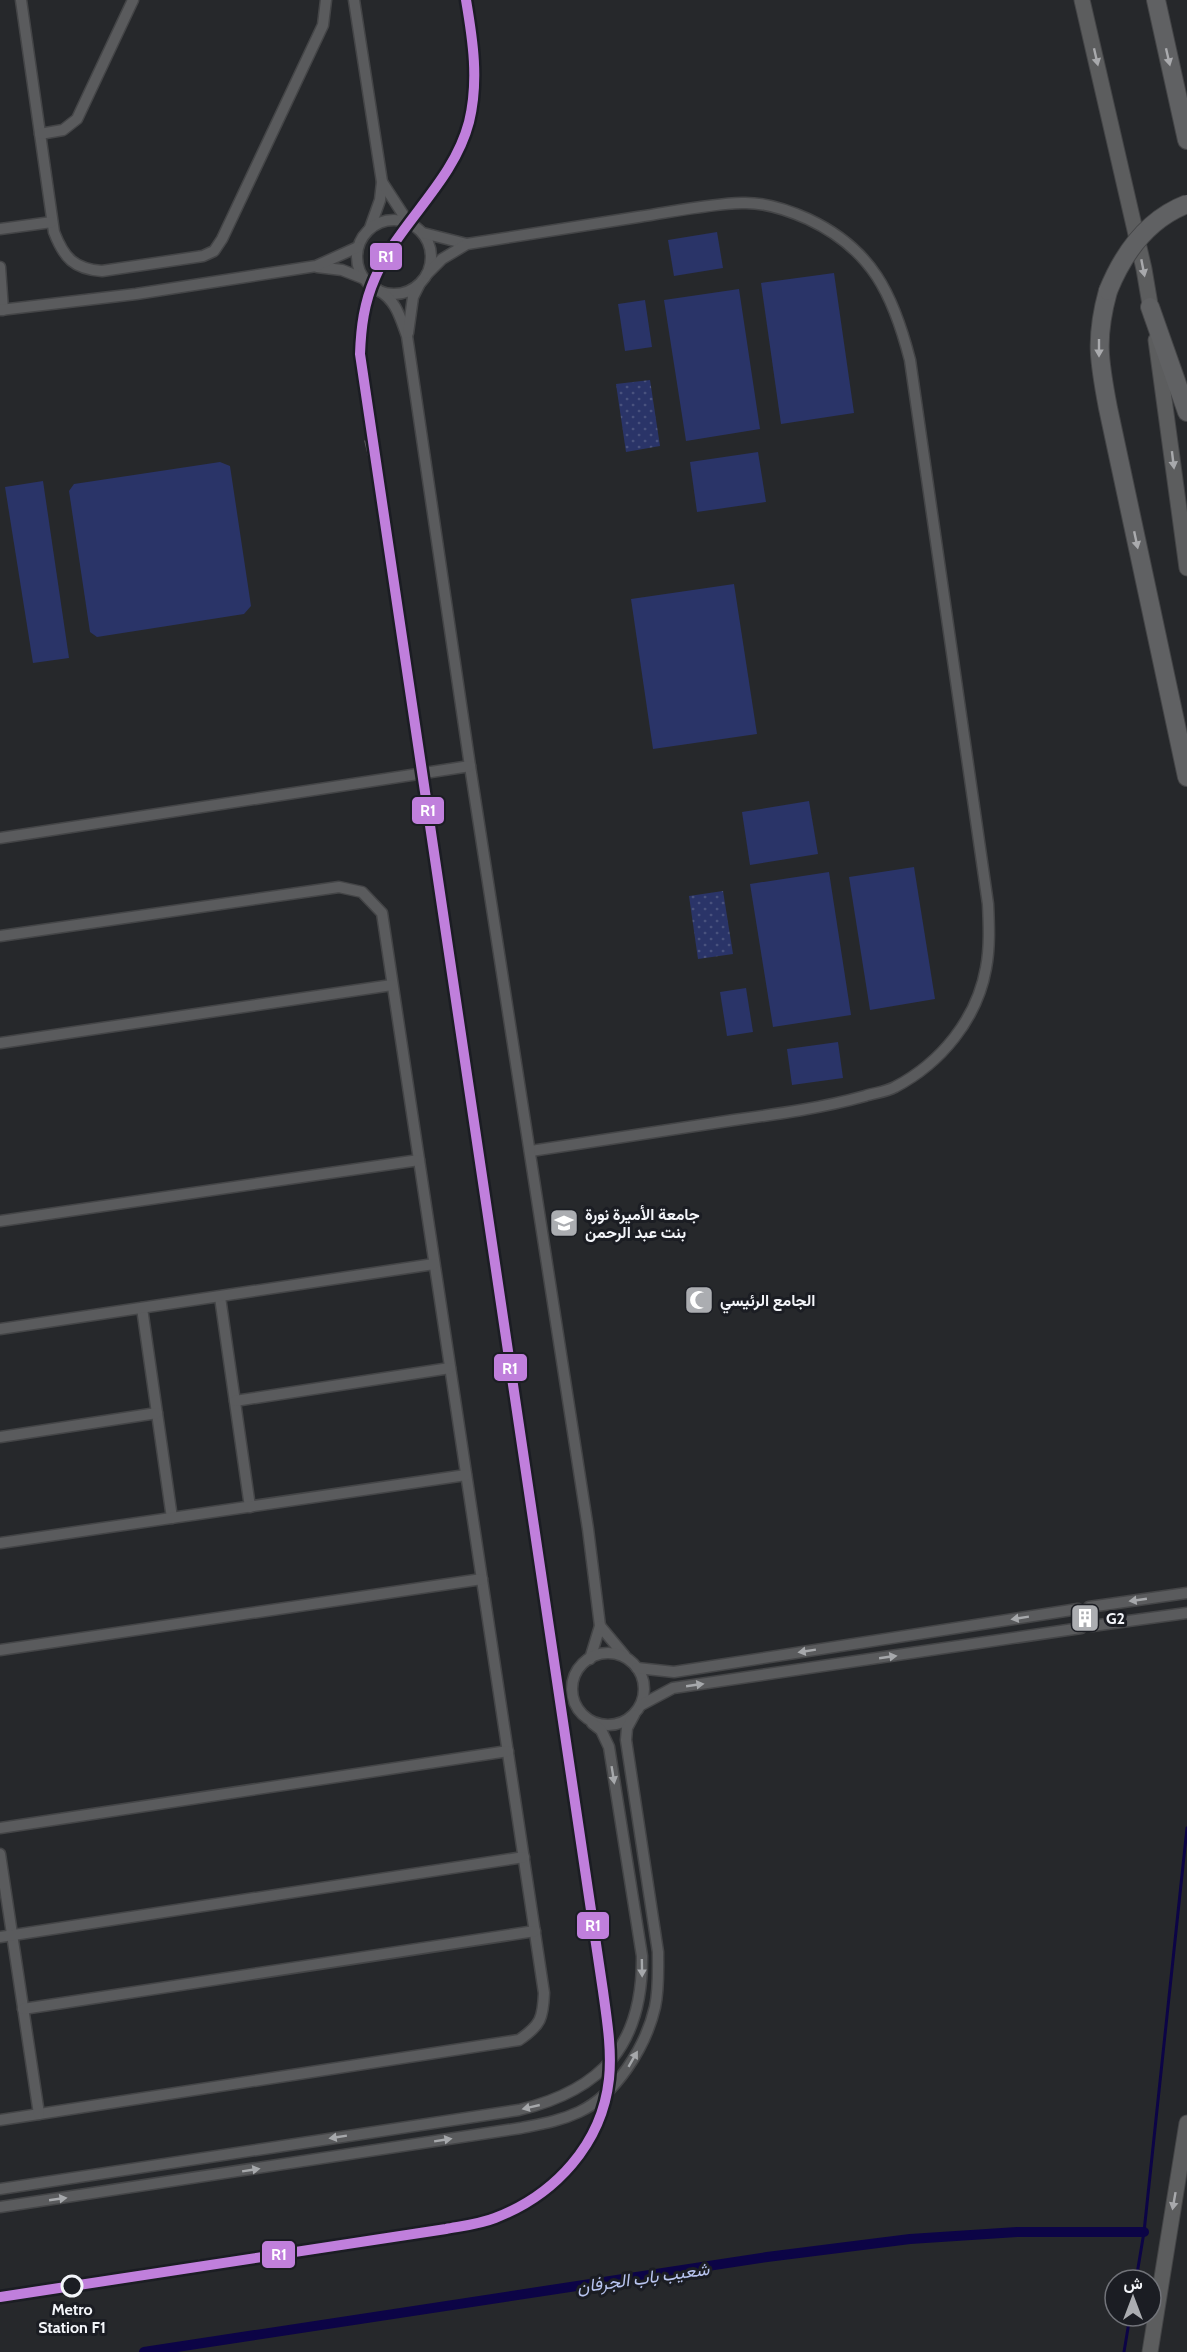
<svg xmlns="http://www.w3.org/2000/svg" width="1187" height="2352" viewBox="0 0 1187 2352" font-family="Cabin,Vazirmatn,sans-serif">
  <defs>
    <pattern id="grass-dots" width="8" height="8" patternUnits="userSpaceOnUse" patternTransform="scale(1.5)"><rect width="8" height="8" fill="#2a3468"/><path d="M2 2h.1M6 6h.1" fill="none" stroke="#49527e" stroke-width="1.8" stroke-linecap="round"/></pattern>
  </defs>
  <rect width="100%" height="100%" fill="#26282b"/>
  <g fill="url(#grass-dots)">
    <polygon points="650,380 660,446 626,452 616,384"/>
    <polygon points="723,891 733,954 698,959 689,896"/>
  </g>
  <g fill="#2a3468">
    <polygon points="717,232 723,268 674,276 668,240"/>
    <polygon points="834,273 854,413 781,424 761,283"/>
    <polygon points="739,289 760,429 686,441 664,300"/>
    <polygon points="645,300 652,347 625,351 618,304"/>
    <polygon points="758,452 766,502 697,512 690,462"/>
    <polygon points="220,462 230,466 251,606 244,614 97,637 90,632 69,491 74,484"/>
    <polygon points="43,481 69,658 33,663 5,487"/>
    <polygon points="734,584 757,734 653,749 631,599"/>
    <polygon points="809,801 818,854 750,865 742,812"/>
    <polygon points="914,867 935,999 870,1010 849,877"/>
    <polygon points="829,872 851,1015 773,1027 750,884"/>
    <polygon points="746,988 753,1032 727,1036 720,992"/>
    <polygon points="838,1042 843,1078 792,1085 787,1049"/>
  </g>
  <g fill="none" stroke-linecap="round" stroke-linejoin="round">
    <g stroke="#0c0446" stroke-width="3">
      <polyline points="1136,2280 1144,2232 1187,1828"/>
      <polyline points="1124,2352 1130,2316"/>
    </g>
    <polyline stroke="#0c0446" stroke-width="10" points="144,2352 767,2257 910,2239 1017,2232 1144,2232"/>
    <g stroke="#444547" stroke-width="13">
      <g id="minor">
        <path d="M21,0L54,232C64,258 74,269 102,271L203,256L214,251L222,239L323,25L326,0"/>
        <polyline points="354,0 382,182 380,200 370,228"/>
        <polyline points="40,134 63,130 77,119 133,0"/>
        <polyline points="382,182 408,222"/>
        <circle cx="394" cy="257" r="37"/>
        <polyline points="0,229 52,222"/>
        <polyline points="423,233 467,244"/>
        <polyline points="0,267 3,310"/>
        <polyline points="317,267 342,270 365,279"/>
        <path d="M427,274L442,259L467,244C524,235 581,226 638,217C672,212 707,204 742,203C765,202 788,210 808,219C872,249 893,294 910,360L988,904C989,925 990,947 986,968C977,1019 941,1063 895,1087C886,1092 874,1093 865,1096C822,1108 778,1114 734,1120C667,1130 599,1140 531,1151"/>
        <path d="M378,290C396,300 400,317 407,336L470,766L588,1529L600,1626L590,1659"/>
        <polyline points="0,310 136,294 316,266 358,247"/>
        <polyline points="408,333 413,297 419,285"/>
        <polyline points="0,838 470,766"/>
        <path d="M0,936L339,887L362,892L382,913L544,1993C543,2018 541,2025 519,2040L0,2120"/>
        <polyline points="0,1043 392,985"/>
        <polyline points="0,1221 419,1160"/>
        <polyline points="220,1297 250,1507"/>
        <polyline points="142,1308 172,1518"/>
        <polyline points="0,1329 434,1264"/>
        <polyline points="235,1401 450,1368"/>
        <polyline points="0,1437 157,1413"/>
        <polyline points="0,1543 466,1475"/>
        <polyline points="1089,1607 1187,1593"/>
        <polyline points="600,1626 625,1656"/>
        <polyline points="1092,1626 1187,1613"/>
        <polyline points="0,1650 482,1579"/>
        <circle cx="608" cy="1689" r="36"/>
        <polyline points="637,1668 674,1672 1078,1609"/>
        <polyline points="641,1705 673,1688 1081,1628"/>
        <polyline points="0,1828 508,1751"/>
        <polyline points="0,1854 39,2114"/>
        <polyline points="0,1937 524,1857"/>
        <polyline points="23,2009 535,1931"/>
        <path d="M0,2189L519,2110C603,2090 643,2044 642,1956L609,1747L601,1730L592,1723"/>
        <path d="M0,2207L521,2128C541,2124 560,2121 579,2112C616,2095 646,2046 655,2007C659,1989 658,1970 658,1952L626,1740L627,1728L634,1715"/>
      </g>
    </g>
    <g stroke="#444547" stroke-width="17">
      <g id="secondary">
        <polyline points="1082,0 1144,269 1152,316"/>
        <polyline points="1156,340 1187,568"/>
        <polyline points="1150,2352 1187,2123"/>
      </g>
    </g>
    <g stroke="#444547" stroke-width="20">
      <g id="motorway">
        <polyline points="1156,0 1187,140"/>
        <path d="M1108,291C1095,338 1099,361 1108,408L1187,777"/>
        <polyline points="1150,307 1187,412"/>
      </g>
    </g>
    <use href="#minor" stroke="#5a5b5d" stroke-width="10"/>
    <use href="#secondary" stroke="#5c5d5e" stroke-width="15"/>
    <use href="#motorway" stroke="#606163" stroke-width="18"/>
    <g stroke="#5f5f61" stroke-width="1.5">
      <polyline points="365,441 384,519"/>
      <polyline points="199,2260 280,2255"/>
    </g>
    <g stroke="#444547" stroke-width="20" stroke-linecap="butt">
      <path id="motorway-bridge" d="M1108,291C1123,254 1148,219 1187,204"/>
    </g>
    <use href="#motorway-bridge" stroke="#606163" stroke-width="18"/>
    <g stroke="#1b1d23" stroke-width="15">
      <path id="rail-1" d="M0,2297L446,2229C462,2226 480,2224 495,2218C555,2195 602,2144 609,2079C612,2050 607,2020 603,1991L360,354C361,327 364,303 375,278C399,222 453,183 469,122C479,81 473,41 466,0"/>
    </g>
    <use href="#rail-1" stroke="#c07fdc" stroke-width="10"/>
  </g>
  <defs><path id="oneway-solid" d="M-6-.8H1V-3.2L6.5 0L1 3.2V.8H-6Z" transform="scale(1.5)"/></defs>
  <g fill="#a8a9ac">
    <use href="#oneway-solid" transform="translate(1096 57) rotate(77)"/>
    <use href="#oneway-solid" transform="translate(1143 268) rotate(79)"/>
    <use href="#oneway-solid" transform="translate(1173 460) rotate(83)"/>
    <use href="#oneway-solid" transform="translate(1174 2201) rotate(100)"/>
  </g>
  <g fill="#aaabae">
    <use href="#oneway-solid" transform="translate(1168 57) rotate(77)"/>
    <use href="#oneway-solid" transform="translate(1099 348) rotate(90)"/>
    <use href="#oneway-solid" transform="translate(1136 540) rotate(78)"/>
  </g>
  <g fill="#a6a8ab">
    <use href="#oneway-solid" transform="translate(1138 1600) rotate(172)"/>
    <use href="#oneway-solid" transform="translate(1020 1618) rotate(171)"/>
    <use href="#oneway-solid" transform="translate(807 1651) rotate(171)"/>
    <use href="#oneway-solid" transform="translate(888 1657) rotate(-8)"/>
    <use href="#oneway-solid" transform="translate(695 1685) rotate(-8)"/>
    <use href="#oneway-solid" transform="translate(613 1775) rotate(81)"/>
    <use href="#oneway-solid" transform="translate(642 1968) rotate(89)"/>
    <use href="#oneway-solid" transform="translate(633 2059) rotate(-60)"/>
    <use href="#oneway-solid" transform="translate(531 2107) rotate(167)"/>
    <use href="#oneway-solid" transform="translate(338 2137) rotate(171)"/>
    <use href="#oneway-solid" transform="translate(443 2140) rotate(-9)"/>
    <use href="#oneway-solid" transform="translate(251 2170) rotate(-9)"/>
    <use href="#oneway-solid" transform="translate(58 2199) rotate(-8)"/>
  </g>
  <defs>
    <g id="university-square" transform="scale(1.5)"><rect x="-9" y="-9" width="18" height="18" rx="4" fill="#abadb1" stroke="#1b1d23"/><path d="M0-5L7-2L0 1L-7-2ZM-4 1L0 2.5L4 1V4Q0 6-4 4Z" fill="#fff"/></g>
    <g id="mosque-square" transform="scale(1.5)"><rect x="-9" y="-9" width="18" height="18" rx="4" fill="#abadb1" stroke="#1b1d23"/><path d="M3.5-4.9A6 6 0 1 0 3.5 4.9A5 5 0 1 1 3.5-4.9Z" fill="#fff"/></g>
    <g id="building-square" transform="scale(1.5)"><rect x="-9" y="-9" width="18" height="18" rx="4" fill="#abadb1" stroke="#1b1d23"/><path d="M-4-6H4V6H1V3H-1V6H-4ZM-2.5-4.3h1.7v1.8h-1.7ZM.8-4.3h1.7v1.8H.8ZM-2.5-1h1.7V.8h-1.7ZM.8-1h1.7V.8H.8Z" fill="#fff"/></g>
  </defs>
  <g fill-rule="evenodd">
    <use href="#university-square" x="564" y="1223"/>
    <use href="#mosque-square" x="699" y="1300"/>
    <use href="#building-square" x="1085" y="1618"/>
  </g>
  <circle fill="#1b1d23" stroke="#f3f5f9" stroke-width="3" cx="72" cy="2286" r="10"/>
  <g text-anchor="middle" stroke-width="6" stroke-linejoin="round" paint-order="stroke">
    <g font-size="16" font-weight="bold" fill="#f3f5f9" stroke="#1b1d23" text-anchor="start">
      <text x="585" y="1220">جامعة الأميرة نورة<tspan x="585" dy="18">بنت عبد الرحمن</tspan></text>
      <text x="720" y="1306">الجامع الرئيسي</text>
      <text x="1106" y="1624">G2</text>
    </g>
    <g font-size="16" font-weight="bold" fill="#f3f5f9" stroke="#1b1d23">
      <text x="72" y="2315">Metro<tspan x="72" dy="18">Station F1</tspan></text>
    </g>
    <g font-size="18" font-style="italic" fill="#b9c5f0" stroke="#1b1d23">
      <text transform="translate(643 2278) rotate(-8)" y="6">شعيب باب الجرفان</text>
    </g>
  </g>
  <g stroke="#1b1d23" stroke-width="2">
    <rect x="369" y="242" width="34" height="29" rx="6" fill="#c07fdc"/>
    <rect x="411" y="796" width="34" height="29" rx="6" fill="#c07fdc"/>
    <rect x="493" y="1353" width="35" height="29" rx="6" fill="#c07fdc"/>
    <rect x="576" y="1911" width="34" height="29" rx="6" fill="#c07fdc"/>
    <rect x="261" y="2240" width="35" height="29" rx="6" fill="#c07fdc"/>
  </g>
  <g font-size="16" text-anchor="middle" font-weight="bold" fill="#fff">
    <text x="386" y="262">R1</text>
    <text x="428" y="816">R1</text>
    <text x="510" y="1374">R1</text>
    <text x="593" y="1931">R1</text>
    <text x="279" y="2260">R1</text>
  </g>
  <g transform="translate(1133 2298)"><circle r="28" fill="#1b1d23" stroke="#717379" stroke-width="1.5"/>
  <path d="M0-4.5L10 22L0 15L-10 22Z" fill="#abadb1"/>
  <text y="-9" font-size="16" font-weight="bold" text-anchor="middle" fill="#f3f5f9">ش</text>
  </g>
</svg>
